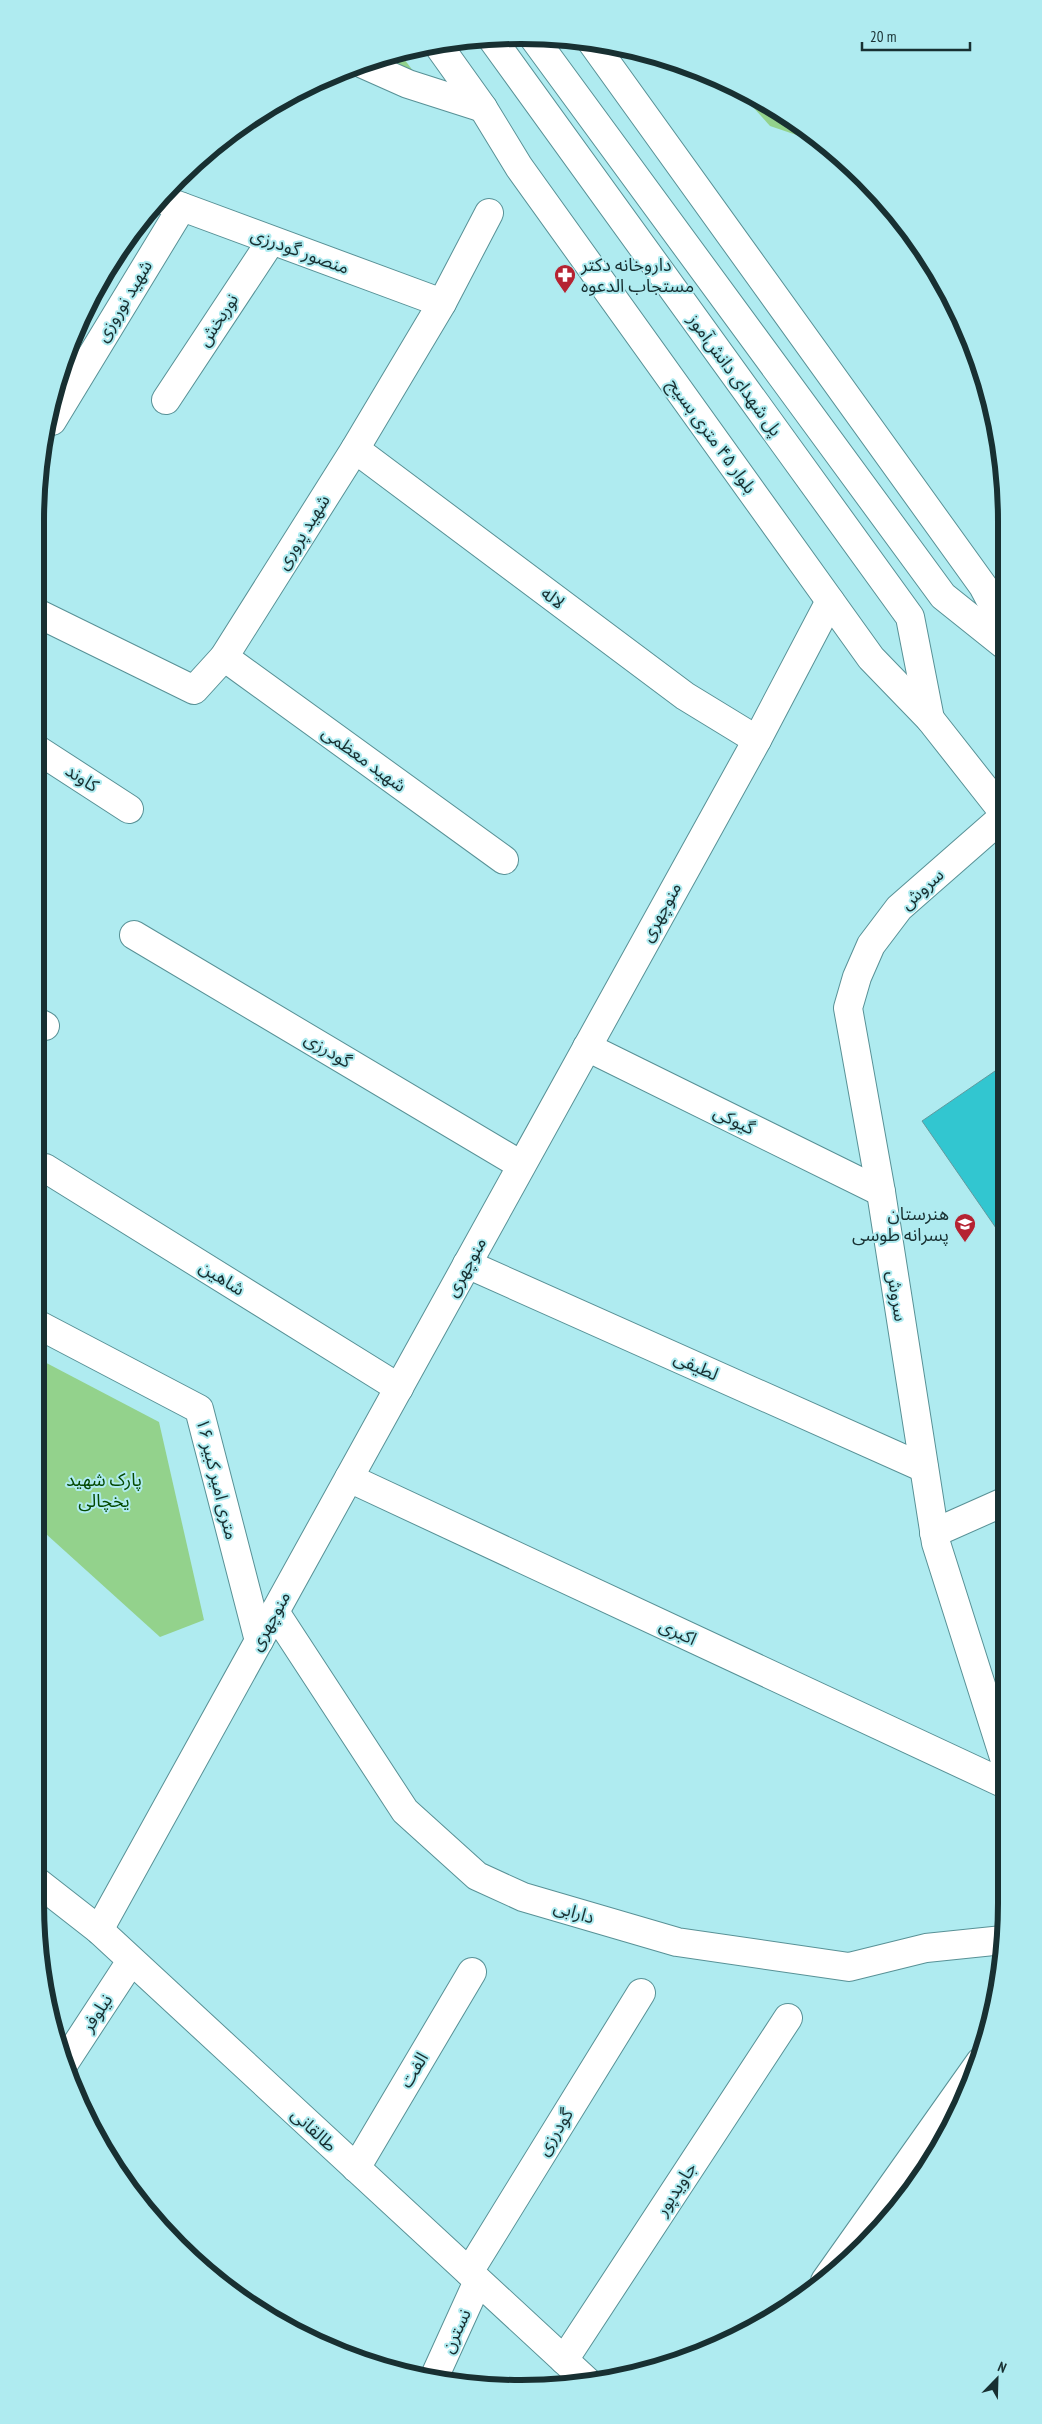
<svg xmlns="http://www.w3.org/2000/svg" width="1042" height="2424" viewBox="0 0 1042 2424" font-family="'PT Sans Narrow','Noto Sans Arabic',sans-serif">
  <rect width="100%" height="100%" fill="#afebf0"/>
  <g fill="#93d28c">
    <polygon points="398,51 417,76 381,57"/>
    <polygon points="743,96 817,135 826,145 770,126"/>
    <polygon points="35,1357 159,1422 204,1620 160,1637 35,1524"/>
  </g>
  <polygon fill="#32c6d0" stroke="#619a9f" points="998,1069 1005,1079 1005,1241 922,1121"/>
  <g fill="none" stroke-linecap="round" stroke-linejoin="round">
    <g stroke="#589196" stroke-width="30">
      <g id="minor">
        <polyline points="158,198 442,303"/>
        <polyline points="166,400 271,241"/>
        <polyline points="52,421 182,207"/>
        <polyline points="355,449 685,696 757,740"/>
        <polyline points="35,612 194,690 224,657 355,449 442,303 489,213"/>
        <polyline points="224,657 504,860"/>
        <polyline points="35,748 129,809"/>
        <polyline points="134,935 521,1165"/>
        <polyline points="35,1021 45,1026"/>
        <polyline points="587,1047 881,1192"/>
        <polyline points="45,1168 399,1388"/>
        <polyline points="467,1264 924,1468"/>
        <polyline points="349,1478 1007,1785"/>
        <polyline points="934,1533 1006,1501"/>
        <polyline points="63,2065 131,1961"/>
        <polyline points="356,2168 472,1972"/>
        <polyline points="469,2272 641,1993"/>
        <polyline points="825,2281 980,2062"/>
        <polyline points="564,2360 788,2018"/>
        <polyline points="433,2380 478,2281"/>
      </g>
    </g>
    <g stroke="#589196" stroke-width="30">
      <g id="tertiary">
        <polyline points="1004,816 899,908 871,945 857,977 848,1008 881,1192 936,1543 1007,1767"/>
        <polyline points="35,1323 199,1409 259,1641"/>
        <polyline points="275,1612 405,1811 477,1876 523,1897 677,1942 849,1967 926,1948 1003,1940"/>
        <polyline points="35,1880 99,1930 590,2384"/>
        <polyline points="99,1930 757,740 830,601"/>
      </g>
    </g>
    <g stroke="#589196" stroke-width="30">
      <polyline id="secondary" points="363,64 408,84 483,108"/>
    </g>
    <g stroke="#589196" stroke-width="30">
      <g id="primary">
        <polyline points="490,36 910,617 930,719"/>
        <polyline points="533,37 943,596 1003,644"/>
        <polyline points="591,41 983,586 1003,624"/>
        <polyline points="438,45 483,108 519,167 871,658 930,719 1004,813"/>
      </g>
    </g>
    <use href="#minor" stroke="#fff" stroke-width="28"/>
    <use href="#tertiary" stroke="#fff" stroke-width="28"/>
    <use href="#secondary" stroke="#fff" stroke-width="28"/>
    <use href="#primary" stroke="#fff" stroke-width="28"/>
  </g>
  <defs>
    <g id="pharmacy-pin" transform="scale(1.125)"><path d="M0 17L-7.5 6A9.5 9.5 0 1 1 7.5 6Z" fill="#b52332" stroke="#afebf0"/><path d="M-2-6h4v4h4v4h-4v4h-4v-4h-4v-4h4Z" fill="#fff"/></g>
    <g id="school-pin" transform="scale(1.125)"><path d="M0 17L-7.5 6A9.5 9.5 0 1 1 7.5 6Z" fill="#b52332" stroke="#afebf0"/><path d="M0-5L7-2L0 1L-7-2ZM-4 1L0 2.5L4 1V4Q0 6-4 4Z" fill="#fff"/></g>
  </defs>
  <g fill-rule="evenodd">
    <use href="#pharmacy-pin" x="565" y="275"/>
    <use href="#school-pin" x="965" y="1224"/>
  </g>
  <g text-anchor="middle" stroke-width="4" stroke-linejoin="round" paint-order="stroke">
    <g font-size="18" fill="#183032" stroke="#afebf0">
      <text transform="translate(300 251) rotate(20)" y="6">منصور گودرزی</text>
      <text transform="translate(124 301) rotate(-59)" y="6">شهید نوروزی</text>
      <text transform="translate(218 320) rotate(-57)" y="6">نوربخش</text>
      <text transform="translate(735 375) rotate(54)" y="6">پل شهدای دانش‌آموز</text>
      <text transform="translate(712 436) rotate(54)" y="6">بلوار ۴۵ متری بسیج</text>
      <text transform="translate(303 532) rotate(-58)" y="6">شهید پروری</text>
      <text transform="translate(553 598) rotate(37)" y="6">لاله</text>
      <text transform="translate(364 759) rotate(36)" y="6">شهید معظمی</text>
      <text transform="translate(82 778) rotate(33)" y="6">کاوند</text>
      <text transform="translate(922 889) rotate(-42)" y="6">سروش</text>
      <text transform="translate(661 912) rotate(-61)" y="6">منوچهری</text>
      <text transform="translate(328 1050) rotate(31)" y="6">گودرزی</text>
      <text transform="translate(734 1120) rotate(26)" y="6">گیوکی</text>
      <text transform="translate(466 1267) rotate(-61)" y="6">منوچهری</text>
      <text transform="translate(222 1278) rotate(32)" y="6">شاهین</text>
      <text transform="translate(897 1296) rotate(81)" y="6">سروش</text>
      <text transform="translate(696 1366) rotate(24)" y="6">لطیفی</text>
      <text transform="translate(217 1479) rotate(76)" y="6">۱۶ متری امیر کبیر</text>
      <text transform="translate(270 1621) rotate(-61)" y="6">منوچهری</text>
      <text transform="translate(678 1632) rotate(25)" y="6">اکبری</text>
      <text transform="translate(574 1912) rotate(17)" y="6">دارابی</text>
      <text transform="translate(97 2013) rotate(-57)" y="6">نیلوفر</text>
      <text transform="translate(414 2070) rotate(-59)" y="6">الفت</text>
      <text transform="translate(314 2130) rotate(43)" y="6">طالقانی</text>
      <text transform="translate(555 2132) rotate(-58)" y="6">گودرزی</text>
      <text transform="translate(676 2189) rotate(-57)" y="6">جاویدپور</text>
      <text transform="translate(456 2331) rotate(-65)" y="6">نسترن</text>
    </g>
    <g font-size="18" fill="#183032" stroke="#afebf0" text-anchor="start">
      <text x="581" y="271">داروخانه دکتر<tspan x="581" dy="21">مستجاب الدعوه</tspan></text>
      <text x="949" y="1220" text-anchor="end">هنرستان<tspan x="949" dy="21">پسرانه طوسی</tspan></text>
    </g>
    <g font-size="18" fill="#034900" stroke="#afebf0">
      <text x="104" y="1486">پارک شهید<tspan x="104" dy="21">یخچالی</tspan></text>
    </g>
  </g>
  <path d="M0 0H1042V2424H0ZM521 44H521A477 477 0 0 1 998 521V1903A477 477 0 0 1 521 2380H521A477 477 0 0 1 44 1903V521A477 477 0 0 1 521 44Z" fill="#afebf0" fill-rule="evenodd"/>
  <path fill="none" stroke="#183032" stroke-width="6" d="M521 44H521A477 477 0 0 1 998 521V1903A477 477 0 0 1 521 2380H521A477 477 0 0 1 44 1903V521A477 477 0 0 1 521 44Z"/>
  <g transform="translate(997 2379) rotate(23)" stroke="#afebf0" stroke-width="4" paint-order="stroke">
  <path d="M0-4L9 19L0 12L-9 19Z" fill="#183032"/>
  <text y="-8" font-size="14" font-weight="bold" text-anchor="middle" fill="#183032">N</text>
  </g>
  <path d="M862 42v8h108v-8" fill="none" stroke="#183032" stroke-width="2.5"/>
  <text x="870" y="42" font-size="15" fill="#183032" stroke="#afebf0" stroke-width="4" paint-order="stroke">20 m</text>
</svg>
